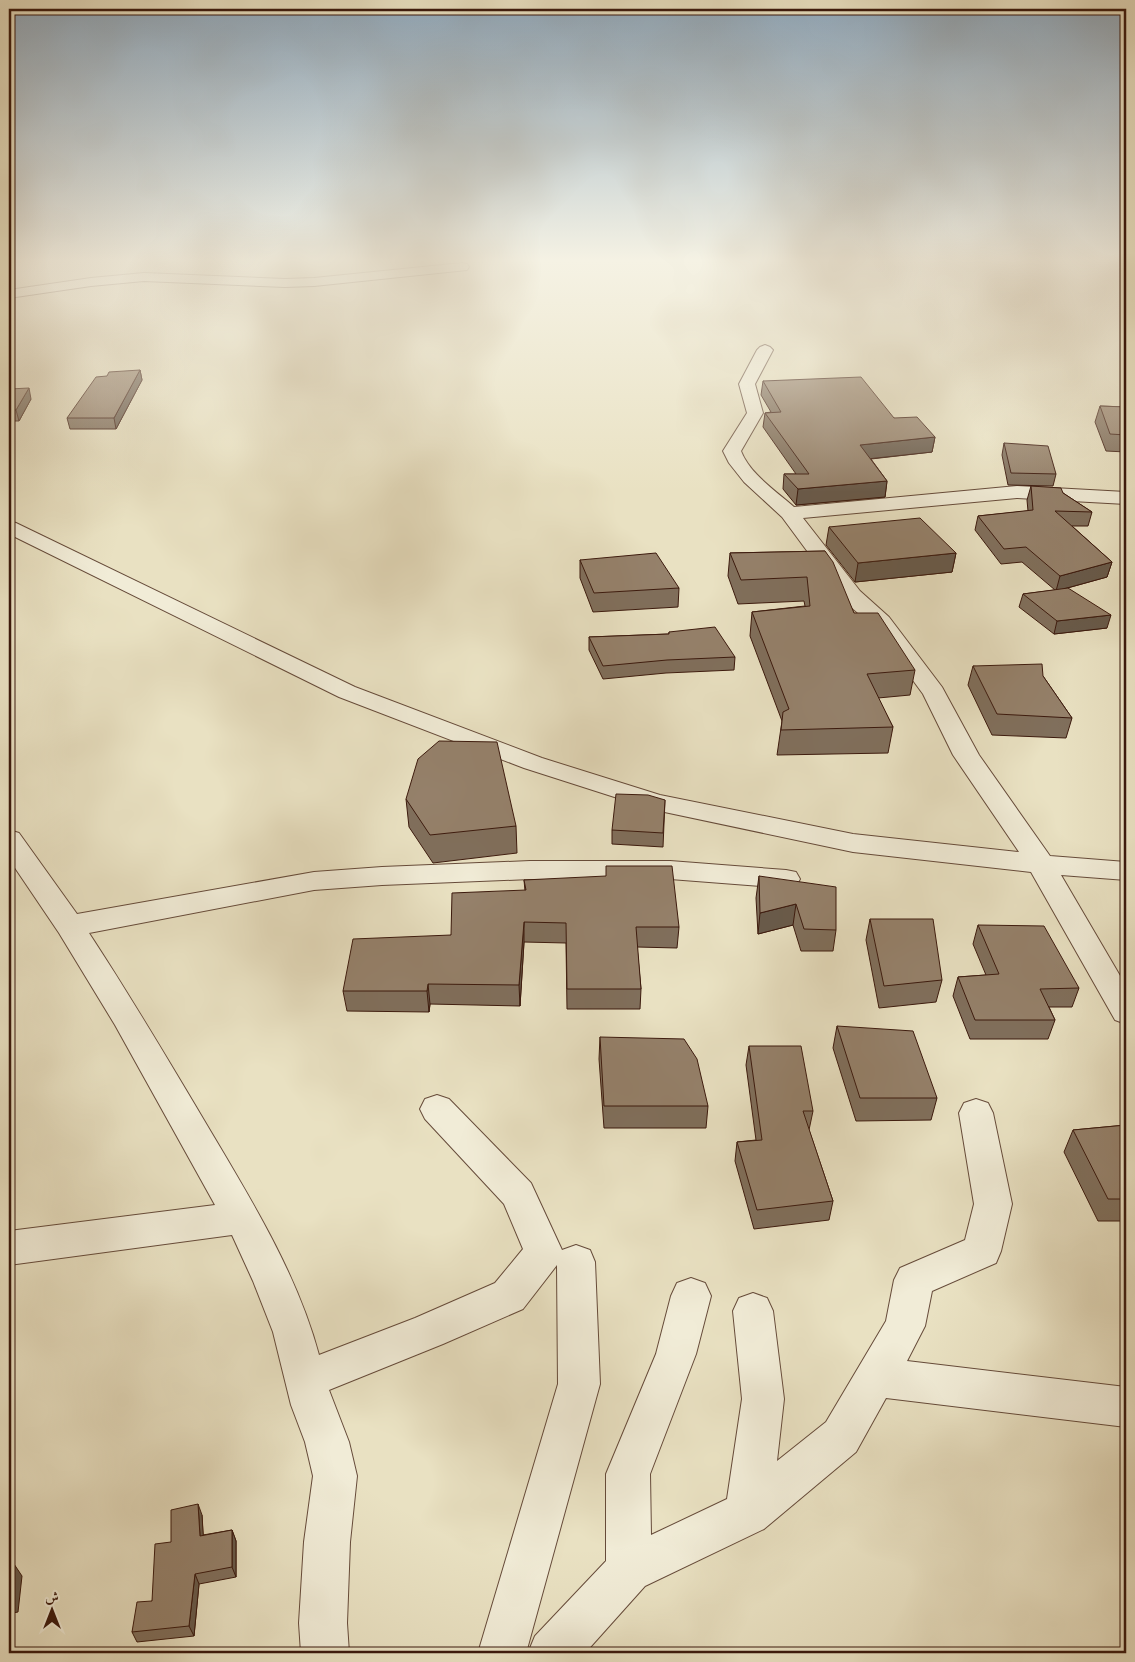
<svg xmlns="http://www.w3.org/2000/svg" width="1135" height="1662" viewBox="0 0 1135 1662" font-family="'IM FELL Double Pica',Amiri,serif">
  <rect width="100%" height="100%" fill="#e9e1c2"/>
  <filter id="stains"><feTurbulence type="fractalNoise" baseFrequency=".004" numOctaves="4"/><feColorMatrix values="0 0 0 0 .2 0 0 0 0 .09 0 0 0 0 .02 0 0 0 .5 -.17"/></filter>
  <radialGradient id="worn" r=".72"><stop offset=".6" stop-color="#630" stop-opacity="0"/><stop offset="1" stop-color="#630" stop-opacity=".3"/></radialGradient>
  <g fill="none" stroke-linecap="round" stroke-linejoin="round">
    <g stroke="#664b3a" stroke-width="2">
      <g id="minor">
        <polygon points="462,263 467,264 469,267 467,270 314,286 285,287 144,281 91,286 9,298 9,290 91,278 144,273 285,279 314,278"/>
        <path d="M765,345L770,347L773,350L755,384L763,413L741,451C750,474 776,491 794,507L1017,486L1126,492V504L1017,498L803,518L860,591L889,617L942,687L979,755L1050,856L1126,862V880L1061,875L1126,986V1024L1115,1020L1031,872L853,852L655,810L524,768L339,697L9,534V521L16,523L355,687L542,758L660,795L853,834L1019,852L953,755L923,694L873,626L844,601L782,517L744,482L729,463L723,451L747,413L739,384L757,350L760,347Z"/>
        <path d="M9,830L19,833L77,914L314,872L382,867L530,861H670L786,870L796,872L800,879L796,886L786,888L670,879H530L382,885L314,890L89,933C133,1000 173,1068 214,1137C255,1206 298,1277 319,1355L415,1318L495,1283L523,1249L504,1204L425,1119L420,1109L425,1099L437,1095L449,1099L531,1183L562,1250L576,1245L590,1250L595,1262L600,1384L526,1653H478L558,1384L557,1265L523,1309L443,1344L329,1390L349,1442L357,1476L350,1542L347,1623L349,1653H301L299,1623L304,1542L313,1476L305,1442L291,1405L273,1332L253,1281L232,1235L9,1265V1231L215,1205L115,1025L59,933L9,859Z"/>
        <polygon points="976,1099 988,1103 993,1113 1012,1204 1001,1251 996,1263 932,1291 925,1326 907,1361 1126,1387 1126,1427 886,1398 856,1452 764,1529 645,1586 585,1653 528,1653 535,1636 606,1561 606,1474 656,1354 671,1296 677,1283 691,1278 705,1283 711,1296 696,1354 650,1474 651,1535 727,1499 742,1399 733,1311 739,1298 753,1293 767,1298 773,1311 784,1399 777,1461 826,1422 886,1321 894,1280 900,1268 965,1240 974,1204 959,1113 964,1103"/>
      </g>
    </g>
    <use href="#minor" fill="#f1ecd7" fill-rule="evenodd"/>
  </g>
  <g fill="#806f5c" stroke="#3b190d">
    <polygon points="140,370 142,380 116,429 70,429 67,418"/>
    <polygon points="763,381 894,418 935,437 932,452 871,459 887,481 885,497 796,505 783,489 784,474 796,474 763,427 765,413 771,412 761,395"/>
    <polygon points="9,389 31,399 19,421 9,421"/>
    <polygon points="1100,406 1126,407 1126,452 1106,451 1095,422"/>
    <polygon points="1004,443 1056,474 1053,486 1008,485 1002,455"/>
    <polygon points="1031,486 1063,493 1092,512 1088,526 1072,526 1112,562 1107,577 1064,589 1107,628 1054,634 1019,607 1023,594 1055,590 1022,562 1001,564 975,530 978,516 1028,511 1027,500"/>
    <polygon points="829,527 956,553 952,572 855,582 826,545"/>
    <polygon points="825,551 854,613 915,670 910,695 878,698 893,727 888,753 777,755 782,721 750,636 752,612 805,606 804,601 738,604 728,576 730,553"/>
    <polygon points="580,560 679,588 678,607 593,612 580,578"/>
    <polygon points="669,632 735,657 734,670 666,673 603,679 589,650 589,637 669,634"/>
    <polygon points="973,666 1043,676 1072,718 1066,738 992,735 968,685"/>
    <polygon points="406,799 516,826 517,853 433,863 409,827"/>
    <polygon points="665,800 663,847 612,844 612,830"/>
    <polygon points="759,876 836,930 833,951 801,951 793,925 758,934 756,898"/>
    <polygon points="524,880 679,927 677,948 637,947 641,989 640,1009 567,1009 566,943 524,942 520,1006 430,1004 429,1012 347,1011 343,991 451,935 525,891"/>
    <polygon points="870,919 942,980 936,1002 879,1008 866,940"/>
    <polygon points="978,925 1079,988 1072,1007 1049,1007 1055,1020 1048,1039 970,1039 953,996 958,977 986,975 973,944"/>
    <polygon points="837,1026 937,1098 931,1120 856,1121 833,1048"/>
    <polygon points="600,1037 708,1106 706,1128 604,1128 599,1059"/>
    <polygon points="749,1046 813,1111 809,1130 833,1201 829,1220 754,1229 735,1161 737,1142 756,1140 746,1065"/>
    <polygon points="1126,1125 1126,1221 1098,1221 1064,1152 1073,1130"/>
    <polygon points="202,1515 203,1535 232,1530 236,1541 236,1577 199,1584 194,1636 137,1642 132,1632 152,1601 171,1542"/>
  </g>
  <g fill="#685a4b" stroke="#3b190d">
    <polygon points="140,370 142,380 116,429 114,418"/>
    <polygon points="29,388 31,399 19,421 16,410"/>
    <polygon points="935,437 932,452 858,460 860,445"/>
    <polygon points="887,481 885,497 796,505 798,489"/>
    <polygon points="956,553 952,572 855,582 858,563"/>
    <polygon points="1112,562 1107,577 1056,591 1060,576"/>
    <polygon points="1111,615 1107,628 1054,634 1057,621"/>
    <polygon points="796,904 793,925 758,934 760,913"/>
    <polygon points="524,922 524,942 520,1006 519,985"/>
    <polygon points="428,984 430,1004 429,1012 427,991"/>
    <polygon points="198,1504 202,1515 204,1547 200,1536"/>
    <polygon points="232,1530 236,1541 236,1577 232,1567"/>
    <polygon points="14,1564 22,1576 18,1612 13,1613 9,1632 9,1600"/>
    <polygon points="195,1574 199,1584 194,1636 189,1626"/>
  </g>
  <g fill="#95816b" stroke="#3b190d">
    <polygon points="140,370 114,418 67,418 96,377 107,376 109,372"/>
    <polygon points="861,377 894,418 917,417 935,437 860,445 887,481 798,489 784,474 809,474 765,413 781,412 763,381"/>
    <polygon points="29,388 16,410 9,410 9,389"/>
    <polygon points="1100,406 1126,407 1126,435 1110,434"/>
    <polygon points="1004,443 1048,446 1056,474 1011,473"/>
    <polygon points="1031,486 1061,488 1063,493 1092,512 1055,511 1112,562 1060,576 1026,547 1004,549 978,516 1033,510"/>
    <polygon points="920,518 956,553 858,563 829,527"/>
    <polygon points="825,551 833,562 854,613 878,613 915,670 867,674 893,727 781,730 783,712 789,709 752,612 810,606 807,577 741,580 730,553"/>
    <polygon points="656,553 679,588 594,593 580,560"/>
    <polygon points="1068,588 1111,615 1057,621 1023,594"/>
    <polygon points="715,627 735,657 667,660 603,666 589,637 669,634 669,632"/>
    <polygon points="1042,664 1043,676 1072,718 997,714 973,666"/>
    <polygon points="439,741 497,742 516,826 430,835 406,799 418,759"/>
    <polygon points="616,794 648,795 665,800 663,833 612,830"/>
    <polygon points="606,866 672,866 679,927 636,927 641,989 567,989 566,923 524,922 519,985 428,984 427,991 343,991 353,939 451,935 452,893 526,890 524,880 606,876"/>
    <polygon points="759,876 836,887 836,930 804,929 796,904 760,913"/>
    <polygon points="870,919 933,919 942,980 884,986"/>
    <polygon points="978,925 1044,926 1079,988 1040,989 1055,1020 975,1020 958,977 999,974"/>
    <polygon points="837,1026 913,1031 937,1098 860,1098"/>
    <polygon points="600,1037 684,1039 697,1059 708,1106 604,1106"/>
    <polygon points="749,1046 801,1046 813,1111 803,1111 833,1201 757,1210 737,1142 762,1140"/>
    <polygon points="1126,1125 1126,1199 1108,1199 1073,1130"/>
    <polygon points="198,1504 200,1536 232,1530 232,1567 195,1574 189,1626 132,1632 137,1602 152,1601 155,1544 171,1542 171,1510"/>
    <polygon points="14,1564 10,1600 9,1600 9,1565"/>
  </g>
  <linearGradient id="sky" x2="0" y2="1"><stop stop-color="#91abc0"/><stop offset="0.53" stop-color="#f5f2e4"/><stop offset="1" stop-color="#f5f2e4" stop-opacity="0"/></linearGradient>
  <rect width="1135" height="492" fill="url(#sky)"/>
  <rect width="1135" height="1662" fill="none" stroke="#e9e1c2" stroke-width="30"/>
  <rect x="10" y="10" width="1115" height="1642" fill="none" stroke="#3b190d" stroke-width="2.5"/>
  <rect x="15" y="15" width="1105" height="1632" fill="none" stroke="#3b190d"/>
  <g transform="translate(52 1610)" stroke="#f1ecd7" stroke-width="4" paint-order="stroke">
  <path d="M0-4L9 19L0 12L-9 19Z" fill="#3b190d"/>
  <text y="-8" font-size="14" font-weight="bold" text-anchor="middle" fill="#3b190d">ش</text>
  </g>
  <rect width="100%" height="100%" filter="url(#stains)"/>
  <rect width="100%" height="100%" fill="url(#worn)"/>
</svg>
